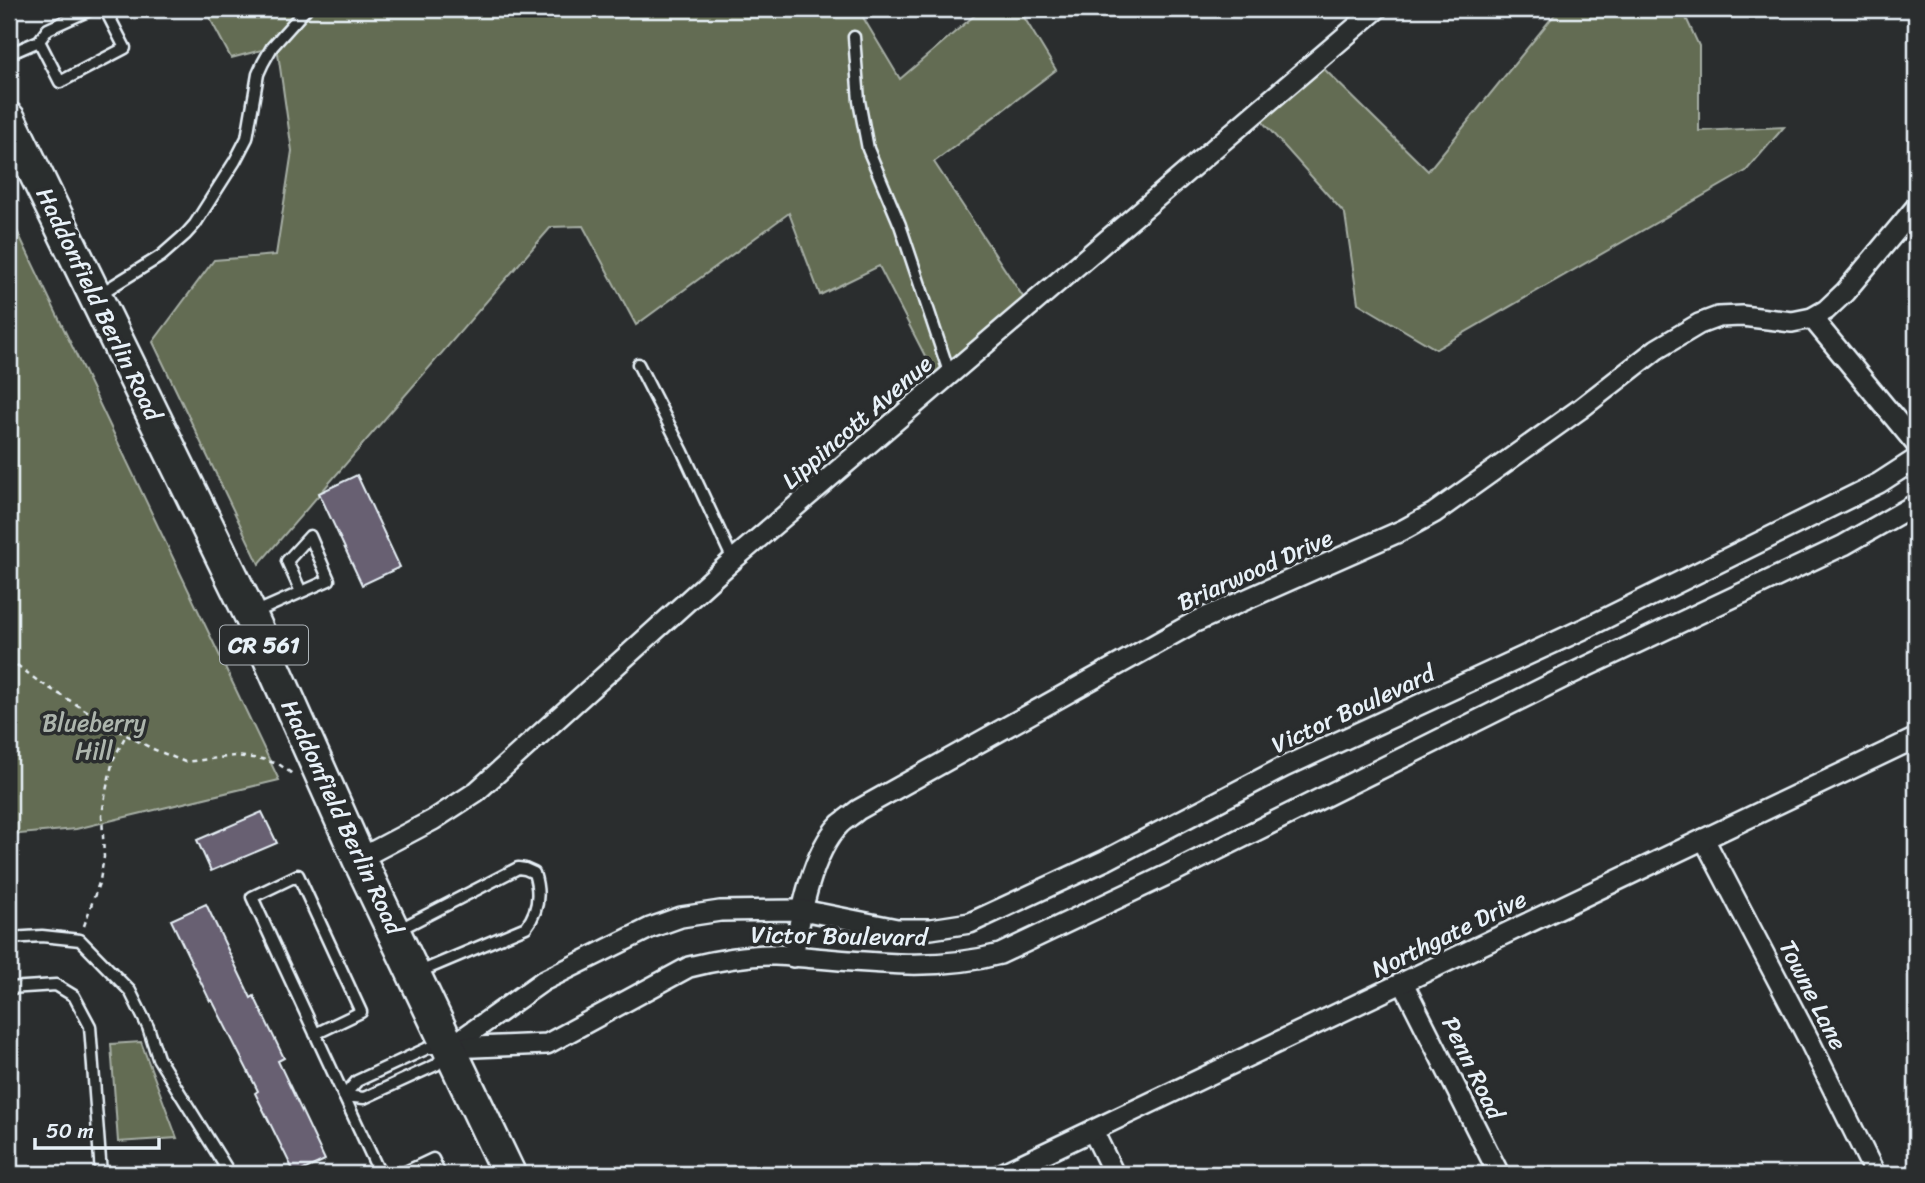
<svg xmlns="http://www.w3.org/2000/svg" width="1925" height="1183" viewBox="0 0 1925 1183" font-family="Sriracha,sans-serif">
  <rect width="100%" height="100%" fill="#2a2d2e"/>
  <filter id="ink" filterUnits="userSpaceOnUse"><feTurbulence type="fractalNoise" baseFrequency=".0143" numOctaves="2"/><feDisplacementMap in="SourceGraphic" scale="14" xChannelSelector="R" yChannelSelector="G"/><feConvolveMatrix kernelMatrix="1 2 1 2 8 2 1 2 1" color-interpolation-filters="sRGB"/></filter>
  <g filter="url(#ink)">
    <g fill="#646c52" stroke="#a6aea5" stroke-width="2">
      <polygon points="205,9 858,9 900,79 982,9 1019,9 1056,70 934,162 1035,315 944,393 879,266 820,295 789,213 636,325 583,226 551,227 259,564 153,342 214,260 276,255 292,151 277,46 231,58"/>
      <polygon points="1559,9 1682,9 1699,46 1699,131 1784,127 1746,171 1436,349 1358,303 1345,214 1260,119 1318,63 1428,171"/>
      <polygon points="9,214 279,780 76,829 9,835"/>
      <polygon points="141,1042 177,1138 118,1142 111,1044"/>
    </g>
    <g fill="#686172" stroke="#e8f1f8" stroke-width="2">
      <polygon points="357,475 400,567 362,585 319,493"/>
      <polygon points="262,812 277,843 211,871 197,840"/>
      <polygon points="206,904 251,998 254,996 284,1058 278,1061 325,1160 295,1174 255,1093 258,1091 212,1000 210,1001 171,920"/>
    </g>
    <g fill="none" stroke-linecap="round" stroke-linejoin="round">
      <g stroke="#e8f1f8" stroke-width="15">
        <g id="service">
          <polyline points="854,37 859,101 868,149 900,225 950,375"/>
          <polyline points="39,41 60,82 125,48 105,9"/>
          <polyline points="9,54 39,41 48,29 92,9"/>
          <polyline points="98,295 161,256 186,234 195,224 235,161 247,138 258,74 263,63 272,47 306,9"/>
          <polyline points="638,364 683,452 733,560"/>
          <polyline points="254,613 329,580 310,536 287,561 301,592"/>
          <path d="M398,930L518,868L525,869L534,873C540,892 539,911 526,927L417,973"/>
          <polyline points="9,938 42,936 80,940 130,991 148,1027 158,1058 230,1174"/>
          <polyline points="9,988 56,985 74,996 90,1026 101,1174"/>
          <polyline points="315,1034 361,1012 298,875 252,897 380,1174"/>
          <polyline points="344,1096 364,1098 436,1065 445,1054"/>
          <polyline points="344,1096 357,1081 428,1048 442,1048"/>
          <polyline points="401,1174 433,1159 440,1174"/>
        </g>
      </g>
      <g stroke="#e8f1f8" stroke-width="24">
        <g id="minor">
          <polyline points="1812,318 1916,444"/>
          <polyline points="1704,839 1810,1042 1875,1174"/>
          <polyline points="359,859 433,820 476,792 733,560 1377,9"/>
          <path d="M793,957C800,918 811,853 840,824C846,819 852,815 858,810L1193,623L1403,530L1434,513L1580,409L1657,349L1699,324L1718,317L1742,316L1792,322L1812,318L1826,310L1845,292L1916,207"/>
          <polyline points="1403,983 1499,1174"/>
          <polyline points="449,1048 543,981 650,928 681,917 720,911 802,910 897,929 931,929 970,923 1106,860 1284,767 1590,626 1879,483 1916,459"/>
          <path d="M450,1048L547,1044L689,967C713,961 751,954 775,955C850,959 926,974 1000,954L1169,874L1573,673L1844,545L1916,504"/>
          <polyline points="1093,1131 1114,1174"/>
          <polyline points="1001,1174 1916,738"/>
        </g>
      </g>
      <g stroke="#e8f1f8" stroke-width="37">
        <polyline id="primary" points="9,119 250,614 359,859 509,1174"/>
      </g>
      <g stroke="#e8f1f8" stroke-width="2.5" stroke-dasharray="5 5" stroke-linecap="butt">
        <polyline points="9,659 38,681 126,735 153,749 185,762 235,756 262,759 280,765 294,775"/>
        <polyline points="84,926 100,880 104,857 102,815 106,791 113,760 126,735"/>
      </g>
      <use href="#service" stroke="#2a2d2e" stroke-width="10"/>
      <use href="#minor" stroke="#2a2d2e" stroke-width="19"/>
      <use href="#primary" stroke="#2a2d2e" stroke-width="32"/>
    </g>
  </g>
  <g text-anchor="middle" stroke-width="7" stroke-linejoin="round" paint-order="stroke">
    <rect fill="#2a2d2e" stroke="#afb6bb" stroke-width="2" x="220" y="625.5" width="88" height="39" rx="5"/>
    <g font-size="23" font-weight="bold" fill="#e8f1f8">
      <text x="264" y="653">CR 561</text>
    </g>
    <g font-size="24" fill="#e8f1f8" stroke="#2a2d2e">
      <text transform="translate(99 304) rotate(64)" y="8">Haddonfield Berlin Road</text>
      <text transform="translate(857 422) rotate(-41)" y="8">Lippincott Avenue</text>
      <text transform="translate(1255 570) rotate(-24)" y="8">Briarwood Drive</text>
      <text transform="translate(1353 709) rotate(-25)" y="8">Victor Boulevard</text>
      <text transform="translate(342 817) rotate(65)" y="8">Haddonfield Berlin Road</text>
      <text transform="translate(1449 934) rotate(-26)" y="8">Northgate Drive</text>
      <text transform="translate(839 936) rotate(1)" y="8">Victor Boulevard</text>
      <text transform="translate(1813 995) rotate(63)" y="8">Towne Lane</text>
      <text transform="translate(1473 1068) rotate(64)" y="8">Penn Road</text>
    </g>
    <g font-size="24" fill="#adb5ad" stroke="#2a2d2e">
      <text x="94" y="731">Blueberry<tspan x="94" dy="28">Hill</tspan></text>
    </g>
  </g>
  <rect width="1925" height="1183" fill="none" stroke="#2a2d2e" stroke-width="35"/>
  <rect x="18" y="18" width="1890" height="1148" fill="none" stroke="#e8f1f8" stroke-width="2.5" filter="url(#ink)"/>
  <path d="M35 1138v10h124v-10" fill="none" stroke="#e8f1f8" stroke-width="3.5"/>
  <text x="46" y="1138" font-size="21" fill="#e8f1f8" stroke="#2a2d2e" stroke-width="5" paint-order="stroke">50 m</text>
</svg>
